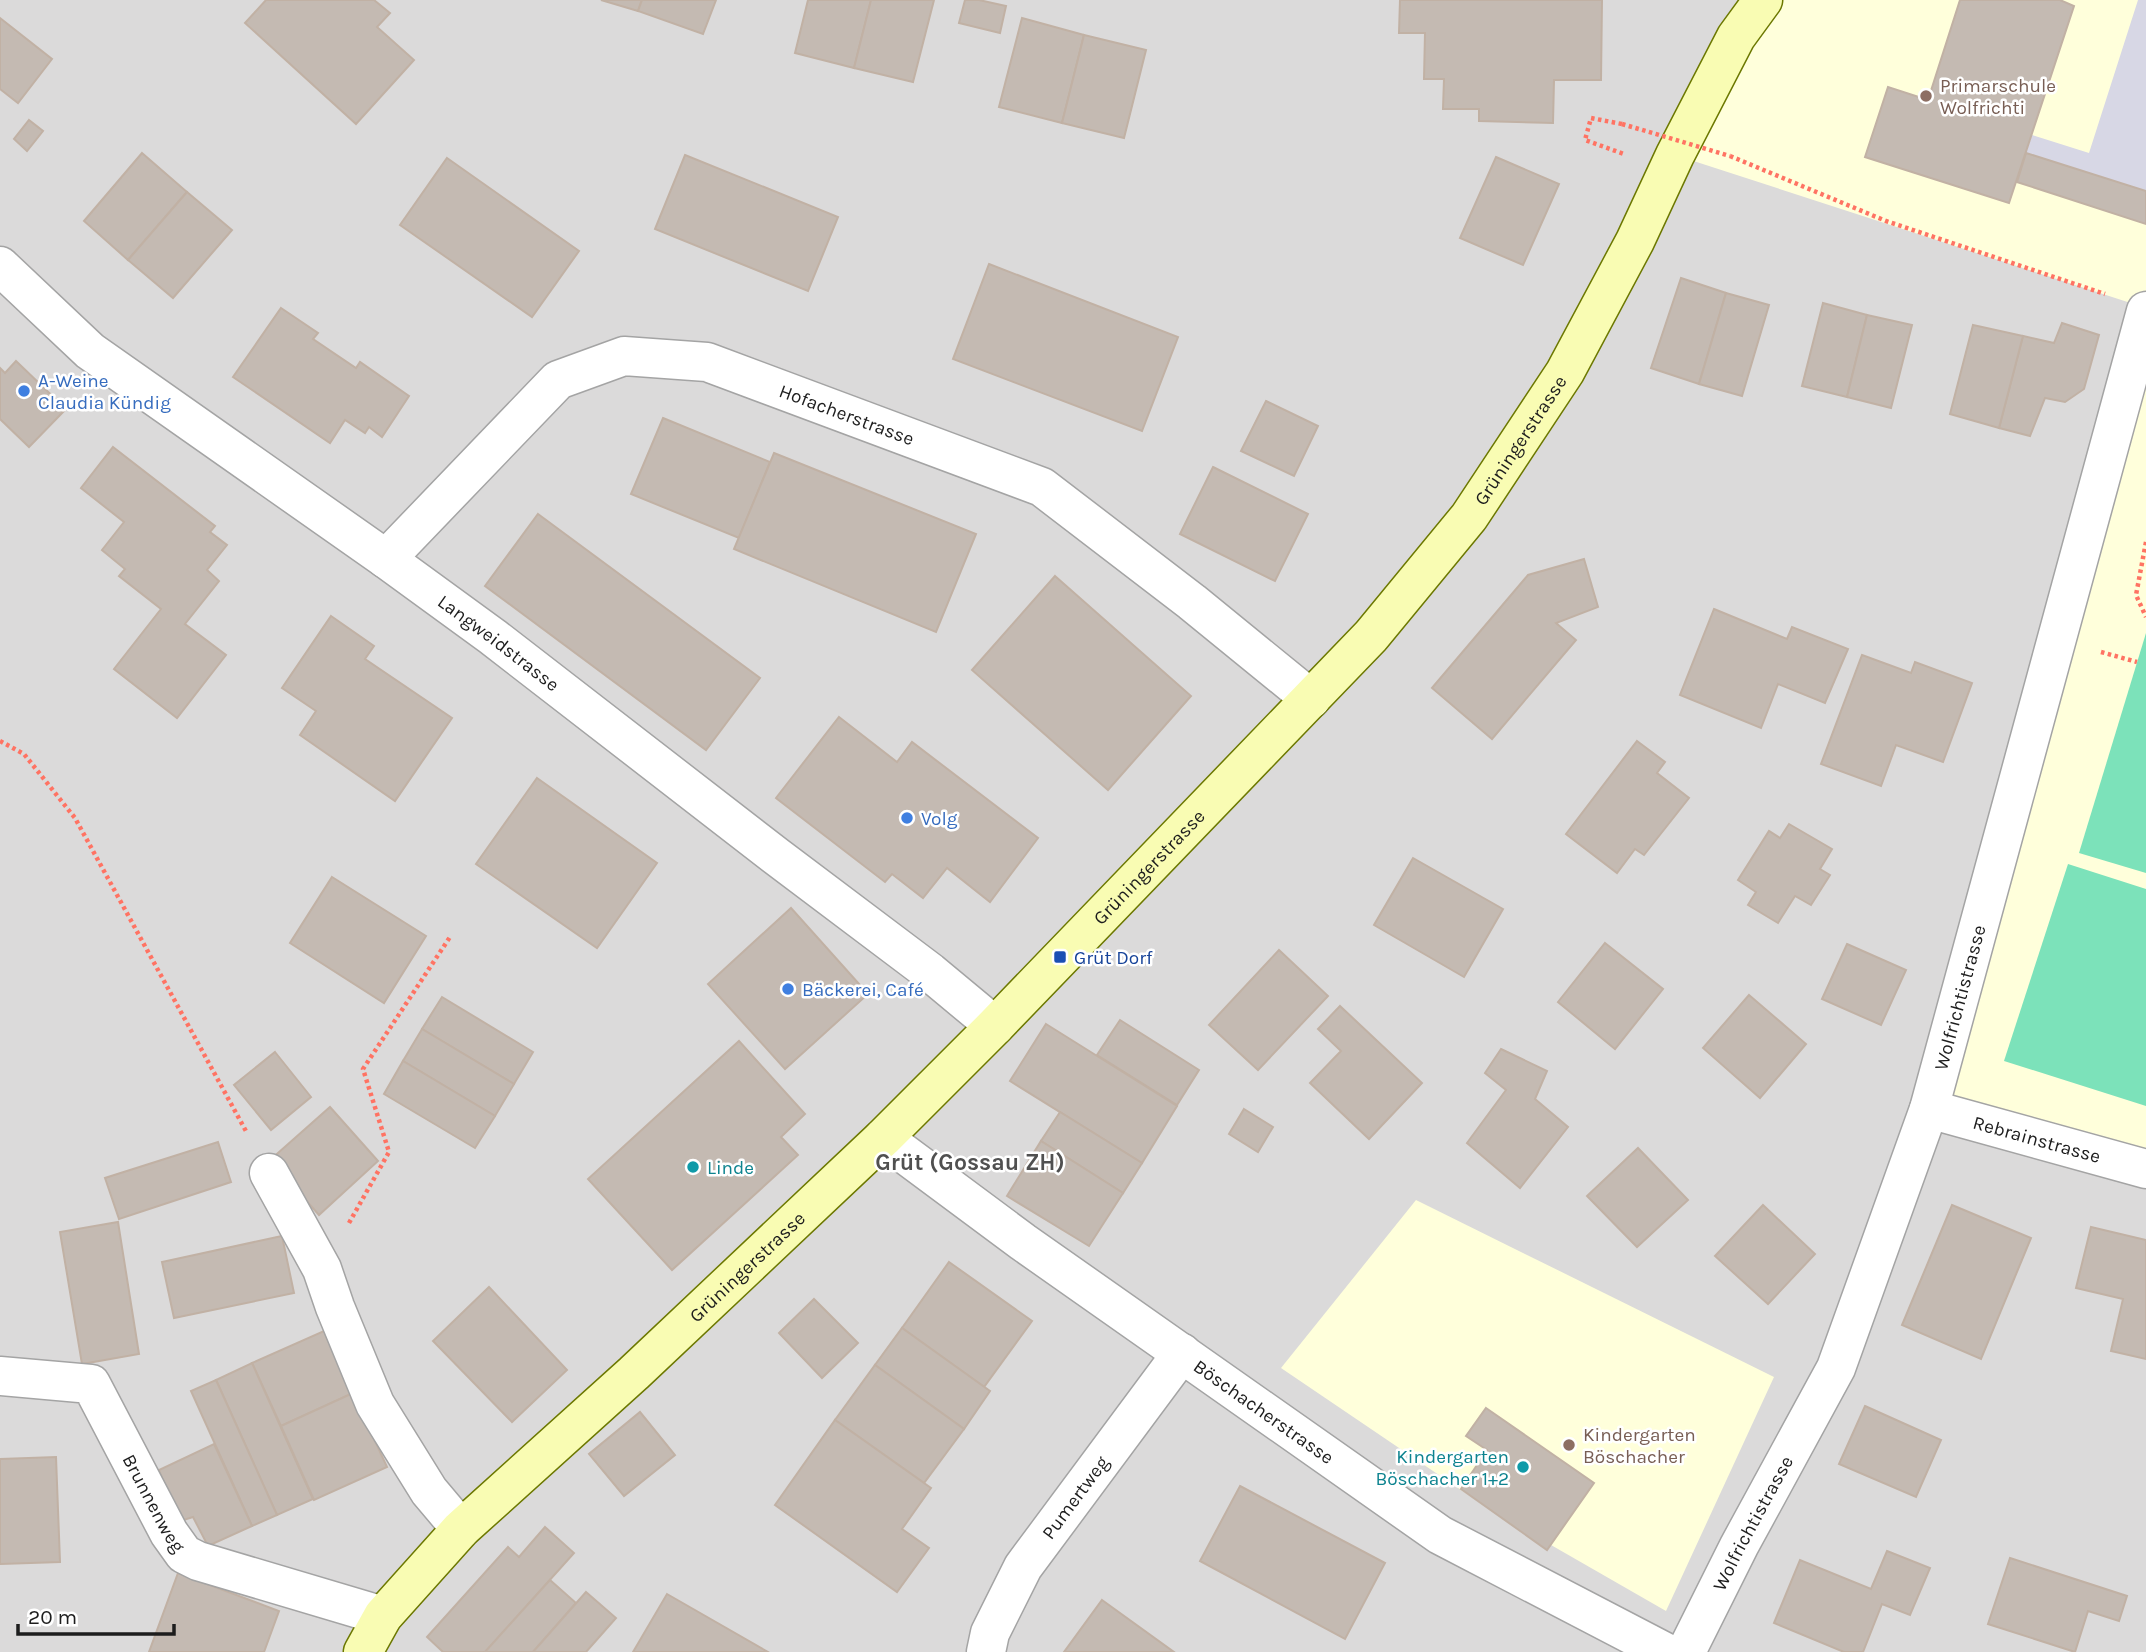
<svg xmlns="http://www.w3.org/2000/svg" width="2146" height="1652" viewBox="0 0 2146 1652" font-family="Karla,sans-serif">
  <rect width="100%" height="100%" fill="#efebe3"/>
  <rect fill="#dbdada" x="0" y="0" width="2146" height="1652"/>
  <g fill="#ffffdb">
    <polygon points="1763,0 2146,0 2146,308 1675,155"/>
    <polygon points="2146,311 2146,1169 1929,1109"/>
    <polygon points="1416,1200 1774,1377 1666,1611 1495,1513 1281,1368"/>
  </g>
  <g fill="#7ce2ba">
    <polygon points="2146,633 2146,873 2079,853"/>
    <polygon points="2068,864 2146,889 2146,1106 2004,1061"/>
  </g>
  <polygon fill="#d7d7e5" points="2138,0 2146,0 2146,191 2026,153 2032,135 2089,153"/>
  <g fill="#c4bab2" stroke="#c1b1a4" stroke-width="2">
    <polygon points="266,0 374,0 390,13 377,27 414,60 356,124 245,23"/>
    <polygon points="601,0 642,0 638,11"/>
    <polygon points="642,0 716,0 703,34 638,11"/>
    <polygon points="808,0 871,0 854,68 795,53"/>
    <polygon points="871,0 934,0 913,82 854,68"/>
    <polygon points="965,0 979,0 1006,6 1000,33 959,23"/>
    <polygon points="1400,0 1602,0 1601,80 1554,80 1553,123 1479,121 1479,109 1443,109 1444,79 1424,79 1425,33 1399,33"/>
    <polygon points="1960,0 2060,0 2074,6 2009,203 1865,157 1888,87 1928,100"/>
    <polygon points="0,18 52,59 18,103 0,89"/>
    <polygon points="1022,18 1084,35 1062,123 999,107"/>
    <polygon points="1084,35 1146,50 1124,138 1062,123"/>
    <polygon points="29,120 43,131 27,151 14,139"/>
    <polygon points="142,153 187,192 128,260 84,221"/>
    <polygon points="2026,153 2146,191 2146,224 2017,182"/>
    <polygon points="685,155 838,217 808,291 655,229"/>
    <polygon points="1496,157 1559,184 1523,265 1460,238"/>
    <polygon points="447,158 579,251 532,317 400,225"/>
    <polygon points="187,192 232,230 173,298 128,260"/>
    <polygon points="989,264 1178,337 1142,431 953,359"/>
    <polygon points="1681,278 1726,293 1699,384 1651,368"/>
    <polygon points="1726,293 1769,305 1742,396 1699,384"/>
    <polygon points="1823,303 1867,315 1847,397 1802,386"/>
    <polygon points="281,308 318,333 313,339 356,368 360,362 409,396 382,437 369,427 365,433 345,420 330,443 233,377"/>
    <polygon points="1867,315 1912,325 1891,408 1847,397"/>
    <polygon points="2062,323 2099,335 2084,389 2065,402 2045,398 2030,436 1999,428 2023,336 2054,343"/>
    <polygon points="1973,325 2023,336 1999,428 1950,414"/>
    <polygon points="16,361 66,409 29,447 0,419 0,368 5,373"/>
    <polygon points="1266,401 1318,426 1294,476 1241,451"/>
    <polygon points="663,418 770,462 739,538 631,494"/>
    <polygon points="113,447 215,526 210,532 227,545 207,570 219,581 185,624 226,655 177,718 114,669 161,609 119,576 125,569 102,550 124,522 81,488"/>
    <polygon points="774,453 976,534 936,632 734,549"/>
    <polygon points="1213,467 1308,514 1275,581 1180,534"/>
    <polygon points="538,514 760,678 706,750 485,586"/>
    <polygon points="1584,559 1598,607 1556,623 1576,640 1492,739 1432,688 1528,575"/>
    <polygon points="1055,576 1191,696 1108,790 972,670"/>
    <polygon points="1714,609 1787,639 1792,627 1848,649 1825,703 1778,684 1761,728 1680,695"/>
    <polygon points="331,616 374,646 365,659 452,718 395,801 300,735 316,711 282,688"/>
    <polygon points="1862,655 1911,673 1915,662 1972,683 1943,762 1896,745 1881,786 1821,764"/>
    <polygon points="839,717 897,762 912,742 1038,838 990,902 947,868 923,898 892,874 885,882 776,798"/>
    <polygon points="1637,741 1665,762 1657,773 1689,798 1644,855 1635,849 1617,873 1566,834"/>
    <polygon points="537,778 657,863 597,948 476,864"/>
    <polygon points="1789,824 1832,849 1820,869 1830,875 1811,905 1795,896 1778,923 1748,905 1756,892 1738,880 1769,831 1780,838"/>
    <polygon points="1413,858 1503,909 1464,977 1374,925"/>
    <polygon points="332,877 426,936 384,1003 290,943"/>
    <polygon points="791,908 868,994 785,1069 708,984"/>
    <polygon points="1605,943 1663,989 1615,1049 1558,1002"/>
    <polygon points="1847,944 1906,970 1881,1025 1822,999"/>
    <polygon points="1279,950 1328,996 1258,1070 1209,1025"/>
    <polygon points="1749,995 1806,1044 1760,1098 1703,1048"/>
    <polygon points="442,997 533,1052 514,1084 422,1029"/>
    <polygon points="1340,1006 1422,1083 1369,1139 1310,1083 1341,1051 1318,1029"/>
    <polygon points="1120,1020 1199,1070 1177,1105 1097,1055"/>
    <polygon points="1046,1024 1177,1106 1142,1163 1010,1081"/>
    <polygon points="422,1029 514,1084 495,1116 403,1061"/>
    <polygon points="739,1041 805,1114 781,1137 798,1155 672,1270 588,1179"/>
    <polygon points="1501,1049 1547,1071 1535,1099 1568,1127 1520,1188 1467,1143 1506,1090 1485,1073"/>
    <polygon points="275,1052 311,1097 271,1130 234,1085"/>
    <polygon points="403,1061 495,1116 475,1148 384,1094"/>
    <polygon points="330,1107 378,1161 319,1215 270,1160"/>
    <polygon points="1244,1109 1273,1127 1258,1152 1229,1134"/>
    <polygon points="1060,1112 1142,1163 1123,1193 1041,1141"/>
    <polygon points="1041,1141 1123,1193 1089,1246 1007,1196"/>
    <polygon points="218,1142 231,1182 119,1219 105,1178"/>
    <polygon points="1638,1148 1688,1200 1637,1247 1587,1196"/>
    <polygon points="1763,1205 1815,1254 1768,1304 1715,1256"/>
    <polygon points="1952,1205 2031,1238 1981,1359 1902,1325"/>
    <polygon points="118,1222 139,1354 82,1364 60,1232"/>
    <polygon points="2091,1227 2146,1240 2146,1359 2111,1351 2123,1299 2076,1288"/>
    <polygon points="282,1236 294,1293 174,1318 162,1262"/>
    <polygon points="949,1262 1032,1321 984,1387 902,1328"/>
    <polygon points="489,1287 567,1370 512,1422 433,1341"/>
    <polygon points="814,1299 858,1343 822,1378 779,1333"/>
    <polygon points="902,1328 990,1391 964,1429 875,1365"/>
    <polygon points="324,1331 353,1393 281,1426 252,1363"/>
    <polygon points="252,1363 313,1499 277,1515 216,1380"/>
    <polygon points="875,1365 964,1429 924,1483 835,1420"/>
    <polygon points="216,1380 277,1515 252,1526 191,1391"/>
    <polygon points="353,1393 387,1467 314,1500 281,1426"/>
    <polygon points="1865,1406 1941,1440 1916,1497 1839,1464"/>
    <polygon points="1486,1408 1594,1483 1547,1550 1461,1489 1487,1450 1466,1436"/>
    <polygon points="640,1412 675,1455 624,1496 589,1454"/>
    <polygon points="835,1420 931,1488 902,1529 929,1548 897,1592 775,1505"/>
    <polygon points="214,1444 252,1526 208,1546 193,1517 177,1522 159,1470"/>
    <polygon points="56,1457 60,1562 0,1564 0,1459"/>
    <polygon points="1240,1486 1385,1563 1345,1639 1200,1561"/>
    <polygon points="545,1527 574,1553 485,1652 443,1652 427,1637 508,1547 519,1557"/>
    <polygon points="1887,1551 1930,1568 1910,1615 1882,1604 1863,1652 1844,1652 1774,1623 1800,1560 1871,1589"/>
    <polygon points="2010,1558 2127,1596 2119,1621 2088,1611 2075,1652 1988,1624"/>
    <polygon points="178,1573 279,1611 264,1652 149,1652"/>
    <polygon points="550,1580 576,1603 533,1652 485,1652"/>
    <polygon points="586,1592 616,1618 586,1652 533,1652"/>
    <polygon points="667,1594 768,1652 633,1652"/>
    <polygon points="1102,1600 1174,1652 1064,1652"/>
  </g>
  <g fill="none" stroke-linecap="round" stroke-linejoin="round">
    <g stroke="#a4a4a4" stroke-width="41">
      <g id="street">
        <path id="s1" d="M0,266L90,351L386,559L493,637L776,856L930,972L995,1026"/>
        <path id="s2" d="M386,559L558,380L624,356L707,362L1042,487L1192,602L1311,699"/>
        <path id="s3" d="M1929,1109L2146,1169"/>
        <path id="s4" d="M883,1138L1023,1242L1440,1535L1665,1652"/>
        <polyline points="269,1173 322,1269 335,1307 375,1404 429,1491 461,1529"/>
        <path id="s5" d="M0,1376L91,1384L169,1533L184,1554L198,1561L383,1616"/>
        <path id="s6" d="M986,1652L990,1633L1023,1567L1182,1353"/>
        <path id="s7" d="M1686,1652L1739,1546L1836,1368L1929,1109L2146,311"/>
      </g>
    </g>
    <g stroke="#6c7800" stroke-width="41">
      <g id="secondary">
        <path id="s8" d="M363,1652L383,1616L461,1529L634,1373L883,1138L995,1026L1371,636L1469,517L1565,372L1635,241L1675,155L1736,37L1763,0"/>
      </g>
    </g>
    <g stroke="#ff7363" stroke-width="4.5" stroke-dasharray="3.5 3.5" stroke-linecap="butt">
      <polyline points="1622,124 1591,118 1585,140 1624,154"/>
      <polyline points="1730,156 1886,221 2105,294"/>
      <polyline points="2146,542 2136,595 2146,617"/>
      <polyline points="2101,652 2137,662"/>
      <polyline points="0,741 24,754 75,818 247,1133"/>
      <polyline points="349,1223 389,1152 363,1069 450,937"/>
    </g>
    <use href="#street" stroke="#fff" stroke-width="38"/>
    <use href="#secondary" stroke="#f9fcb3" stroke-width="38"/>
    <polyline stroke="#ff7363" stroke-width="4.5" stroke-dasharray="3.5 3.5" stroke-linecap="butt" points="1622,124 1730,156"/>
  </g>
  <g fill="#8d6e63" stroke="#fff" stroke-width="2.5">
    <circle cx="1926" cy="96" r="7"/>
    <circle cx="1569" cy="1445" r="7"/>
  </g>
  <g fill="#3f7fe0" stroke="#fff" stroke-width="2.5">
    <circle cx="24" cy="391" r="7"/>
    <circle cx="907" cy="818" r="7"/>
    <circle cx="788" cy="989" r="7"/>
  </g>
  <rect fill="#1a4fb4" stroke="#fff" stroke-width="2.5" x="1053" y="950" width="14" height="14" rx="3.5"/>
  <g fill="#0f9aa8" stroke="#fff" stroke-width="2.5">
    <circle cx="693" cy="1167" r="7"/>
    <circle cx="1523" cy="1467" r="7"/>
  </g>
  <g text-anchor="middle" stroke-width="5" stroke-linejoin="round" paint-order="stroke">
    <g font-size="19" fill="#785e54" stroke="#fff" text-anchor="start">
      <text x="1940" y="92">Primarschule<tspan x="1940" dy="22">Wolfrichti</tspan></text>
      <text x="1583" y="1441">Kindergarten<tspan x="1583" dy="22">Böschacher</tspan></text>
    </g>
    <g font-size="19" fill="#366cbe" stroke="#fff" text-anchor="start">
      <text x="38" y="387">A-Weine<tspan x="38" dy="22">Claudia Kündig</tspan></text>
      <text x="921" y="825">Volg</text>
      <text x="802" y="996">Bäckerei, Café</text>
    </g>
    <g font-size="19" fill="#1d1d1d" stroke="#fff">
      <text dy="7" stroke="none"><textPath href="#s2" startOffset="551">Hofacherstrasse</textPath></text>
      <text dy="7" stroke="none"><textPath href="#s8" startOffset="1680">Grüningerstrasse</textPath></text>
      <text dy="7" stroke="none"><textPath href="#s1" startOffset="626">Langweidstrasse</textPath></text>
      <text dy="7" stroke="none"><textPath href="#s8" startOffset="1113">Grüningerstrasse</textPath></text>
      <text dy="7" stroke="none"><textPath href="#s7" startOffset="712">Wolfrichtistrasse</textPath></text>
      <text dy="7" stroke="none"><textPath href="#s3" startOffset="112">Rebrainstrasse</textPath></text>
      <text dy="7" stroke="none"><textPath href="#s8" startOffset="546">Grüningerstrasse</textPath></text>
      <text dy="7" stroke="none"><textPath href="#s4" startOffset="469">Böschacherstrasse</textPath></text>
      <text dy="7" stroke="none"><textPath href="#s6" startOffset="180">Pumertweg</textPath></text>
      <text dy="7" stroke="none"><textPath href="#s5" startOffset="226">Brunnenweg</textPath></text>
      <text dy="7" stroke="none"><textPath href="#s7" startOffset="145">Wolfrichtistrasse</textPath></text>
    </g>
    <g font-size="19" fill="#164399" stroke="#fff" text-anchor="start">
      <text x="1074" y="964">Grüt Dorf</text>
    </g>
    <g font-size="19" fill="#0d838f" stroke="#fff" text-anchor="start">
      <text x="707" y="1174">Linde</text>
      <text x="1509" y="1463" text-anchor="end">Kindergarten<tspan x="1509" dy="22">Böschacher 1+2</tspan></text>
    </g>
    <g font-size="23" font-weight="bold" fill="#505050" stroke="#fff">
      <text x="970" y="1170">Grüt (Gossau ZH)</text>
    </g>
  </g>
  <path d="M18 1624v10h156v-10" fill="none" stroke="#1d1d1d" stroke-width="3.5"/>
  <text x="28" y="1624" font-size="21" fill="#1d1d1d" stroke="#ffffff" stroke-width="5" paint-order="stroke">20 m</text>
</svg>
